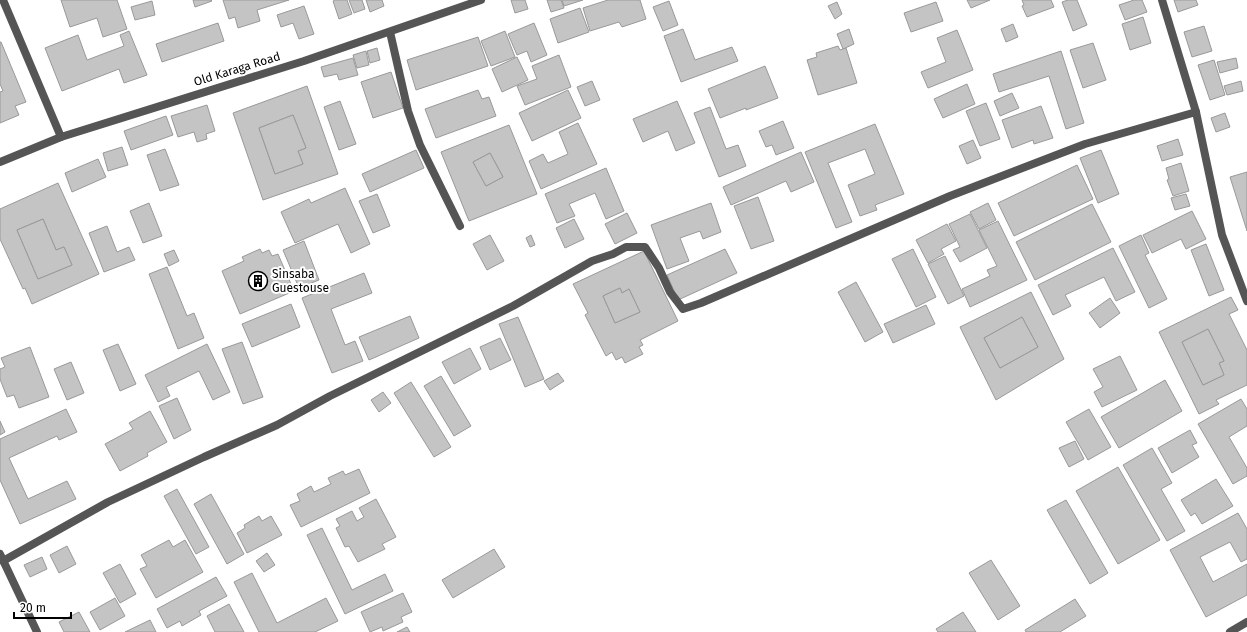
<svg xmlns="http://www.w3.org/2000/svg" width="1247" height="632" viewBox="0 0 1247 632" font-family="'Fira Sans',sans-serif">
  <rect width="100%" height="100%" fill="#fff"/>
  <g fill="#c4c4c4" stroke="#999" fill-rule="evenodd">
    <polygon points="61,0 117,0 127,29 103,37 97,18 70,27"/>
    <polygon points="193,0 211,0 212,1 195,7"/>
    <polygon points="223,0 289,0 257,10 260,21 238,28 235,17 229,19"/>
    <polygon points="335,0 347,0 352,14 339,19 333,1"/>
    <polygon points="349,0 362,0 365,9 354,13"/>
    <polygon points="366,0 382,0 384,6 370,12"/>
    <polygon points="511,0 525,0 528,9 515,13"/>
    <polygon points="547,0 561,0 564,8 551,12"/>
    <polygon points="562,0 583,0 564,6"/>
    <polygon points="608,0 640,0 646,19 622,27 619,22 590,31 583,8"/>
    <polygon points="967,0 990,0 971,8"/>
    <polygon points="1022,0 1051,0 1054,7 1027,17 1022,6 1024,5"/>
    <polygon points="1068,0 1077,0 1087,25 1073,31 1062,2"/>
    <polygon points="1134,0 1142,0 1147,12 1125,20 1119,5"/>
    <polygon points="1174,0 1196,0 1198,5 1178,12"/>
    <polygon points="152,1 155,15 135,20 131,7"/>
    <polygon points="669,1 678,25 663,31 653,7"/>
    <polygon points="837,2 842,14 835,19 828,6"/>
    <polygon points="936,2 943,21 911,32 904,13"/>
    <polygon points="304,6 314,34 299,39 293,23 281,27 277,15"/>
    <polygon points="580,8 589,32 558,43 550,19"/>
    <polygon points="1143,17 1151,43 1130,50 1122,24"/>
    <polygon points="218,23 224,41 162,62 156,44"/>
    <polygon points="534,23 547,55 531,62 527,51 517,55 508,34"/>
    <polygon points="1013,24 1018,37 1006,42 1001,29"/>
    <polygon points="1204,26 1212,51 1192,57 1184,32"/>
    <polygon points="683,29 695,60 732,47 738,61 681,82 664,36"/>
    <polygon points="849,29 854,44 843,49 837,34"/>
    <polygon points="957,30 973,70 928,88 921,72 946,62 937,38"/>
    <polygon points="129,31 147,75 124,83 119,69 62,91 45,48 78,35 87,60 124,46 120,35"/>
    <polygon points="505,31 515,57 491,66 481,41"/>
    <polygon points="478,37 488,66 416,90 407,60"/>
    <polygon points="0,42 1,42 26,102 15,106 19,115 0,123 0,92 3,91 0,84"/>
    <polygon points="1093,43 1106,80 1083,88 1070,50"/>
    <polygon points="838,46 840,50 846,48 857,83 818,95 807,60 817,57 816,53"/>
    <polygon points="377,48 380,60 370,63 367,51"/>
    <polygon points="366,51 369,65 357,68 353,55"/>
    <polygon points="1061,51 1084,123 1066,129 1049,76 999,92 993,74"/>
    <polygon points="559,55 571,87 525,105 517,86 537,79 532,66"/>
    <polygon points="517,57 528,80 502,92 492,69"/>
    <polygon points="353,58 358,75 339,80 337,74 324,77 321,67"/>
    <polygon points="1236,58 1238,68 1220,73 1217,62"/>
    <polygon points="1214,60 1225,95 1210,100 1198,65"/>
    <polygon points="765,66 778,98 746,110 746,108 720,118 708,89"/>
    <polygon points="391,72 403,108 373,118 361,82"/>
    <polygon points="592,81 600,100 585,106 577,87"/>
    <polygon points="1241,81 1243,91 1227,95 1224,86"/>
    <polygon points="967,84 975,104 943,118 934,99"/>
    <path d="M307,86L338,174L263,200L233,113ZM293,115L306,148L298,151L303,164L275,174L259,128Z"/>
    <polygon points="478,90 482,99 489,97 496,116 436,138 425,109"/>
    <polygon points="568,90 581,118 532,141 519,113"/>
    <polygon points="1012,93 1019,108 1000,116 994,101"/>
    <polygon points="340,101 356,144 339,150 324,107"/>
    <polygon points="677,101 695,143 676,151 668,131 643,142 633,119"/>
    <polygon points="986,103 1000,139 980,146 966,111"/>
    <polygon points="207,105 215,131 206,134 207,139 197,142 194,132 178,137 171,116"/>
    <polygon points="1041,106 1053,138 1034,144 1033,140 1012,148 1002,120"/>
    <polygon points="710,107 726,149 738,145 746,166 719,177 694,113"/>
    <polygon points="1225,113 1230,127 1216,132 1211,118"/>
    <polygon points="293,115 306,148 298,151 303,164 275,174 259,128"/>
    <polygon points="166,116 173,135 131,150 124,131"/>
    <polygon points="783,121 794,148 776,155 772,145 766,147 759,131"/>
    <polygon points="578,123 597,164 541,189 529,161 543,154 548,163 568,154 559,132"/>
    <polygon points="875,124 904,194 875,205 877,210 860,216 848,185 875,174 865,149 828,163 852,222 836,228 805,152"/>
    <path d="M509,125L537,194L469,221L441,152ZM490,153L503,177L486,186L473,162Z"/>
    <polygon points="1178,139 1183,155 1162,161 1157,146"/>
    <polygon points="973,140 981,158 967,164 959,146"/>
    <polygon points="122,147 128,165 108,171 103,153"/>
    <polygon points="165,149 179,185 160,191 147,155"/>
    <polygon points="416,150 424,168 370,192 362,174"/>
    <polygon points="1101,150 1119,194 1098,203 1080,158"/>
    <polygon points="801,152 814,182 791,192 786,181 731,205 723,187"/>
    <polygon points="490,153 503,177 486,186 473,162"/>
    <polygon points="98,159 106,177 72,192 65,173"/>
    <polygon points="1181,163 1189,191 1173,196 1167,180 1169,179 1166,168"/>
    <polygon points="1077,165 1093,199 1014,236 998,203"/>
    <polygon points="606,168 624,211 606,219 595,193 569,204 575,216 557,223 545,194"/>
    <polygon points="1247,172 1247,231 1230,177"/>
    <path d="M58,183L99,274L32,304L25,288L23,289L0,239V209ZM43,219L56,250L64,247L72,265L38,279L17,230Z"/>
    <polygon points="345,188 370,244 351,253 338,224 295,243 281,212 309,199 311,203"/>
    <polygon points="377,194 390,226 373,233 359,201"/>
    <polygon points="1186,194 1190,206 1175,210 1171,198"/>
    <polygon points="758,197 774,241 751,249 734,206"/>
    <polygon points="149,203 162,236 143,243 130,211"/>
    <polygon points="711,203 721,232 703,239 700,231 680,238 689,261 667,269 651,225"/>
    <polygon points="988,203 996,220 979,229 970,212"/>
    <polygon points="1092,204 1111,242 1035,280 1016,242"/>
    <polygon points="1192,211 1206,239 1186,249 1181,239 1152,253 1143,235"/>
    <polygon points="627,213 637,233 615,244 605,224"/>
    <polygon points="970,214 987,248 960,262 953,250 960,247 949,224"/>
    <polygon points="43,219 56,250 64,247 72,265 38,279 17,230"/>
    <polygon points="574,219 584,239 565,248 556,228"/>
    <polygon points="998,221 1027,280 970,307 962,289 990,276 987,270 997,266 979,230"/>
    <polygon points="947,224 956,241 941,249 944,254 928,263 916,240"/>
    <polygon points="107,226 117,252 129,247 135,260 104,272 89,233"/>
    <polygon points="490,235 504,261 487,270 473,244"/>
    <polygon points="531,235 535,245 530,247 526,238"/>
    <polygon points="1141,235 1149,253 1145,255 1167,299 1149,308 1119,246"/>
    <polygon points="304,241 319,280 299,288 283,250"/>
    <polygon points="1206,244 1224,290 1209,296 1191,250"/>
    <polygon points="1113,248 1135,292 1116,301 1104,277 1065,295 1071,306 1053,315 1038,285"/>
    <polygon points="260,249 262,253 269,250 272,256 278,254 294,291 240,314 222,271 244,261 242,257"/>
    <polygon points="725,249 737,273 678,300 667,275"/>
    <polygon points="913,249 936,297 916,307 892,259"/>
    <polygon points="174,250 179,261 169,266 164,254"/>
    <path d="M644,251L678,321L640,340L643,345L639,347L643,354L625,363L622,357L616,360L612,352L606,356L585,315L588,313L573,284ZM620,288L622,293L629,289L640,312L615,323L603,296Z"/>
    <polygon points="945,256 964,296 948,304 928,264"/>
    <polygon points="167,267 187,316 194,313 204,338 178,349 149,274"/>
    <polygon points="364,273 372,293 331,309 345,345 355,341 363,361 332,373 302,298"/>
    <polygon points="856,282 883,332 865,342 838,292"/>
    <polygon points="620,288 622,293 629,289 640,312 615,323 603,296"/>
    <path d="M1031,292L1064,359L996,400L960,327ZM1022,317L1038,347L1000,368L984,338Z"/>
    <path d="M1231,297L1238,310L1229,314L1247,350V385L1216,400L1219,404L1199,414L1159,332ZM1208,329L1224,361L1219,363L1224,375L1203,385L1182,342Z"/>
    <polygon points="1110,298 1120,313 1100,328 1089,313"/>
    <polygon points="291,304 300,327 252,347 242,324"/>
    <polygon points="926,305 935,324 893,343 884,324"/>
    <polygon points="410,316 419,338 369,360 359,337"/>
    <polygon points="518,317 544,379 525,387 499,324"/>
    <polygon points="1022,317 1038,347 1000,368 984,338"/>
    <polygon points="1208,329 1224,361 1219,363 1224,375 1203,385 1182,342"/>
    <polygon points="500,338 511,360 490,370 480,347"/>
    <polygon points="242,342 263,397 243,404 222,349"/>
    <polygon points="118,344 136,384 120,391 103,350"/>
    <polygon points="207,344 230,392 213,400 199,371 166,387 170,396 158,402 145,375"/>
    <polygon points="30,347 49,397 19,408 14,395 7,397 0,379 0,369 5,367 1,358"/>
    <polygon points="470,348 481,369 454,384 442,362"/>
    <polygon points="1120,356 1137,390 1102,407 1094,392 1103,387 1093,369"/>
    <polygon points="71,362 84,393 67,400 54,369"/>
    <polygon points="558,373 564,381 550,390 544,381"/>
    <polygon points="441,376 471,426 454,436 424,386"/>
    <polygon points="1165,380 1182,411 1119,448 1101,417"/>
    <polygon points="411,382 451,447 434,457 394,393"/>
    <polygon points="383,392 391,403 379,412 371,400"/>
    <polygon points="177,398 191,430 174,439 159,406"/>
    <polygon points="1241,399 1247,409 1247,426 1229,437 1247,468 1247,476 1233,484 1198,424"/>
    <polygon points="66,409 77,432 59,440 57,436 9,458 28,499 67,481 76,499 20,524 0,480 0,439"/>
    <polygon points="1089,409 1111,447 1088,460 1066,422"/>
    <polygon points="150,411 167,442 147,453 148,456 120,471 105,444 133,429 129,423"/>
    <polygon points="0,421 5,432 0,435"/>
    <polygon points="1190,430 1197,443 1192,445 1199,457 1172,473 1158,448"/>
    <polygon points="1075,441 1084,459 1069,467 1059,448"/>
    <polygon points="1152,448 1172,483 1161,489 1185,531 1167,541 1123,465"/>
    <polygon points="1118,467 1160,540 1118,564 1076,491"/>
    <polygon points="359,469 370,493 301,527 290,505 300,501 297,494 311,486 314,492 331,484 328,478 343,471 345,475"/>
    <polygon points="1216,479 1233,506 1202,524 1195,513 1191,516 1181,500"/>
    <polygon points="177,489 209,547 196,554 164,496"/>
    <polygon points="211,494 244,554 227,564 194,504"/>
    <polygon points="376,499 396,537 382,544 385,549 358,562 349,546 345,547 336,528 340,526 336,519 352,511 357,521 364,517 359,508"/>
    <polygon points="1066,500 1108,573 1090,584 1047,510"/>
    <polygon points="1238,513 1247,529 1247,559 1241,562 1230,542 1200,557 1213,582 1247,564 1247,595 1206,617 1170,550"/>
    <polygon points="259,516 262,521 271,516 282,535 247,553 237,533 245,528 244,525"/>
    <polygon points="322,528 352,590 385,574 393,591 345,614 307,535"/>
    <polygon points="169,540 173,547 185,540 203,572 156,598 140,569 147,566 141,555"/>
    <polygon points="67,546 76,564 59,573 50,555"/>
    <polygon points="494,549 505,567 453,598 442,580"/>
    <polygon points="267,553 275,565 264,572 256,561"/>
    <polygon points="42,557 47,569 30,577 24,565"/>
    <polygon points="991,560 1020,606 998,620 969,573"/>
    <polygon points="120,564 136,594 120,603 103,573"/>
    <polygon points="252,573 277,623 326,598 338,621 315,632 259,632 234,582"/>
    <polygon points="216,577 227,596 199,611 201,615 182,626 180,621 167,628 157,609"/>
    <polygon points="403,593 412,612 401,617 403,622 383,631 382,627 370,632 361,612"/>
    <polygon points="115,598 125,616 100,630 90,612"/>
    <polygon points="1075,599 1086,616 1060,632 1026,632 1025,630"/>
    <polygon points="229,604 244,632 215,632 207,616"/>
    <polygon points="79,612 90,632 64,632 59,622"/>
    <polygon points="963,612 976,632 938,632 936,629"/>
    <polygon points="150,620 156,632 125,632"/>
    <polygon points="407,627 410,632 397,632"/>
  </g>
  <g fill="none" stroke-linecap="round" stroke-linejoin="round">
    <g stroke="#555" stroke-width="8">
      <polyline points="3,0 61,137"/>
      <polyline points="1162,0 1196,112 1222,235 1247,301"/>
      <polyline points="390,32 408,111 420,145 460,226"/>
      <polyline points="0,554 37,632"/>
      <polyline points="3,561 108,502 204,457 277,425 330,396 513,306 592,261 613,254 626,247 645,247 659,268 670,292 683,309 701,303 950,196 1085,144 1196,112"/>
      <polyline points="1230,632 1247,622"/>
    </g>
    <polyline stroke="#555" stroke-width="8" points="0,162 61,137 304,61 481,0"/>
  </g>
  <defs>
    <g id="building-ring" transform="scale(1)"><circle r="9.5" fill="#fff" stroke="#000" stroke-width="1.5"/><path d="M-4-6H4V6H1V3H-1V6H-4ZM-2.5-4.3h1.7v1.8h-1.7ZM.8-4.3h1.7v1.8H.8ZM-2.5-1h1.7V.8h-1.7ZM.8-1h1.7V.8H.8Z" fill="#000"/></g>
  </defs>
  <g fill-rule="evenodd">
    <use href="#building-ring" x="258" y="281"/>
  </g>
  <g text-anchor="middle" stroke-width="4" stroke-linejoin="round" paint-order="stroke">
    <g font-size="12" fill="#000" stroke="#fff">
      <text transform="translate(237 69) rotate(-17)" y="4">Old Karaga Road</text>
    </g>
    <g font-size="12" fill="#000" stroke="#fff" text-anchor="start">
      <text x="272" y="278">Sinsaba<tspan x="272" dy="14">Guestouse</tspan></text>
    </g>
  </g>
  <path d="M14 612v6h57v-6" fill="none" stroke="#000000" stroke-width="2"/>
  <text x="20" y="612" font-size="12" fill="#000000" stroke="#ffffff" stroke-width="3" paint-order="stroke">20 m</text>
</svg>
